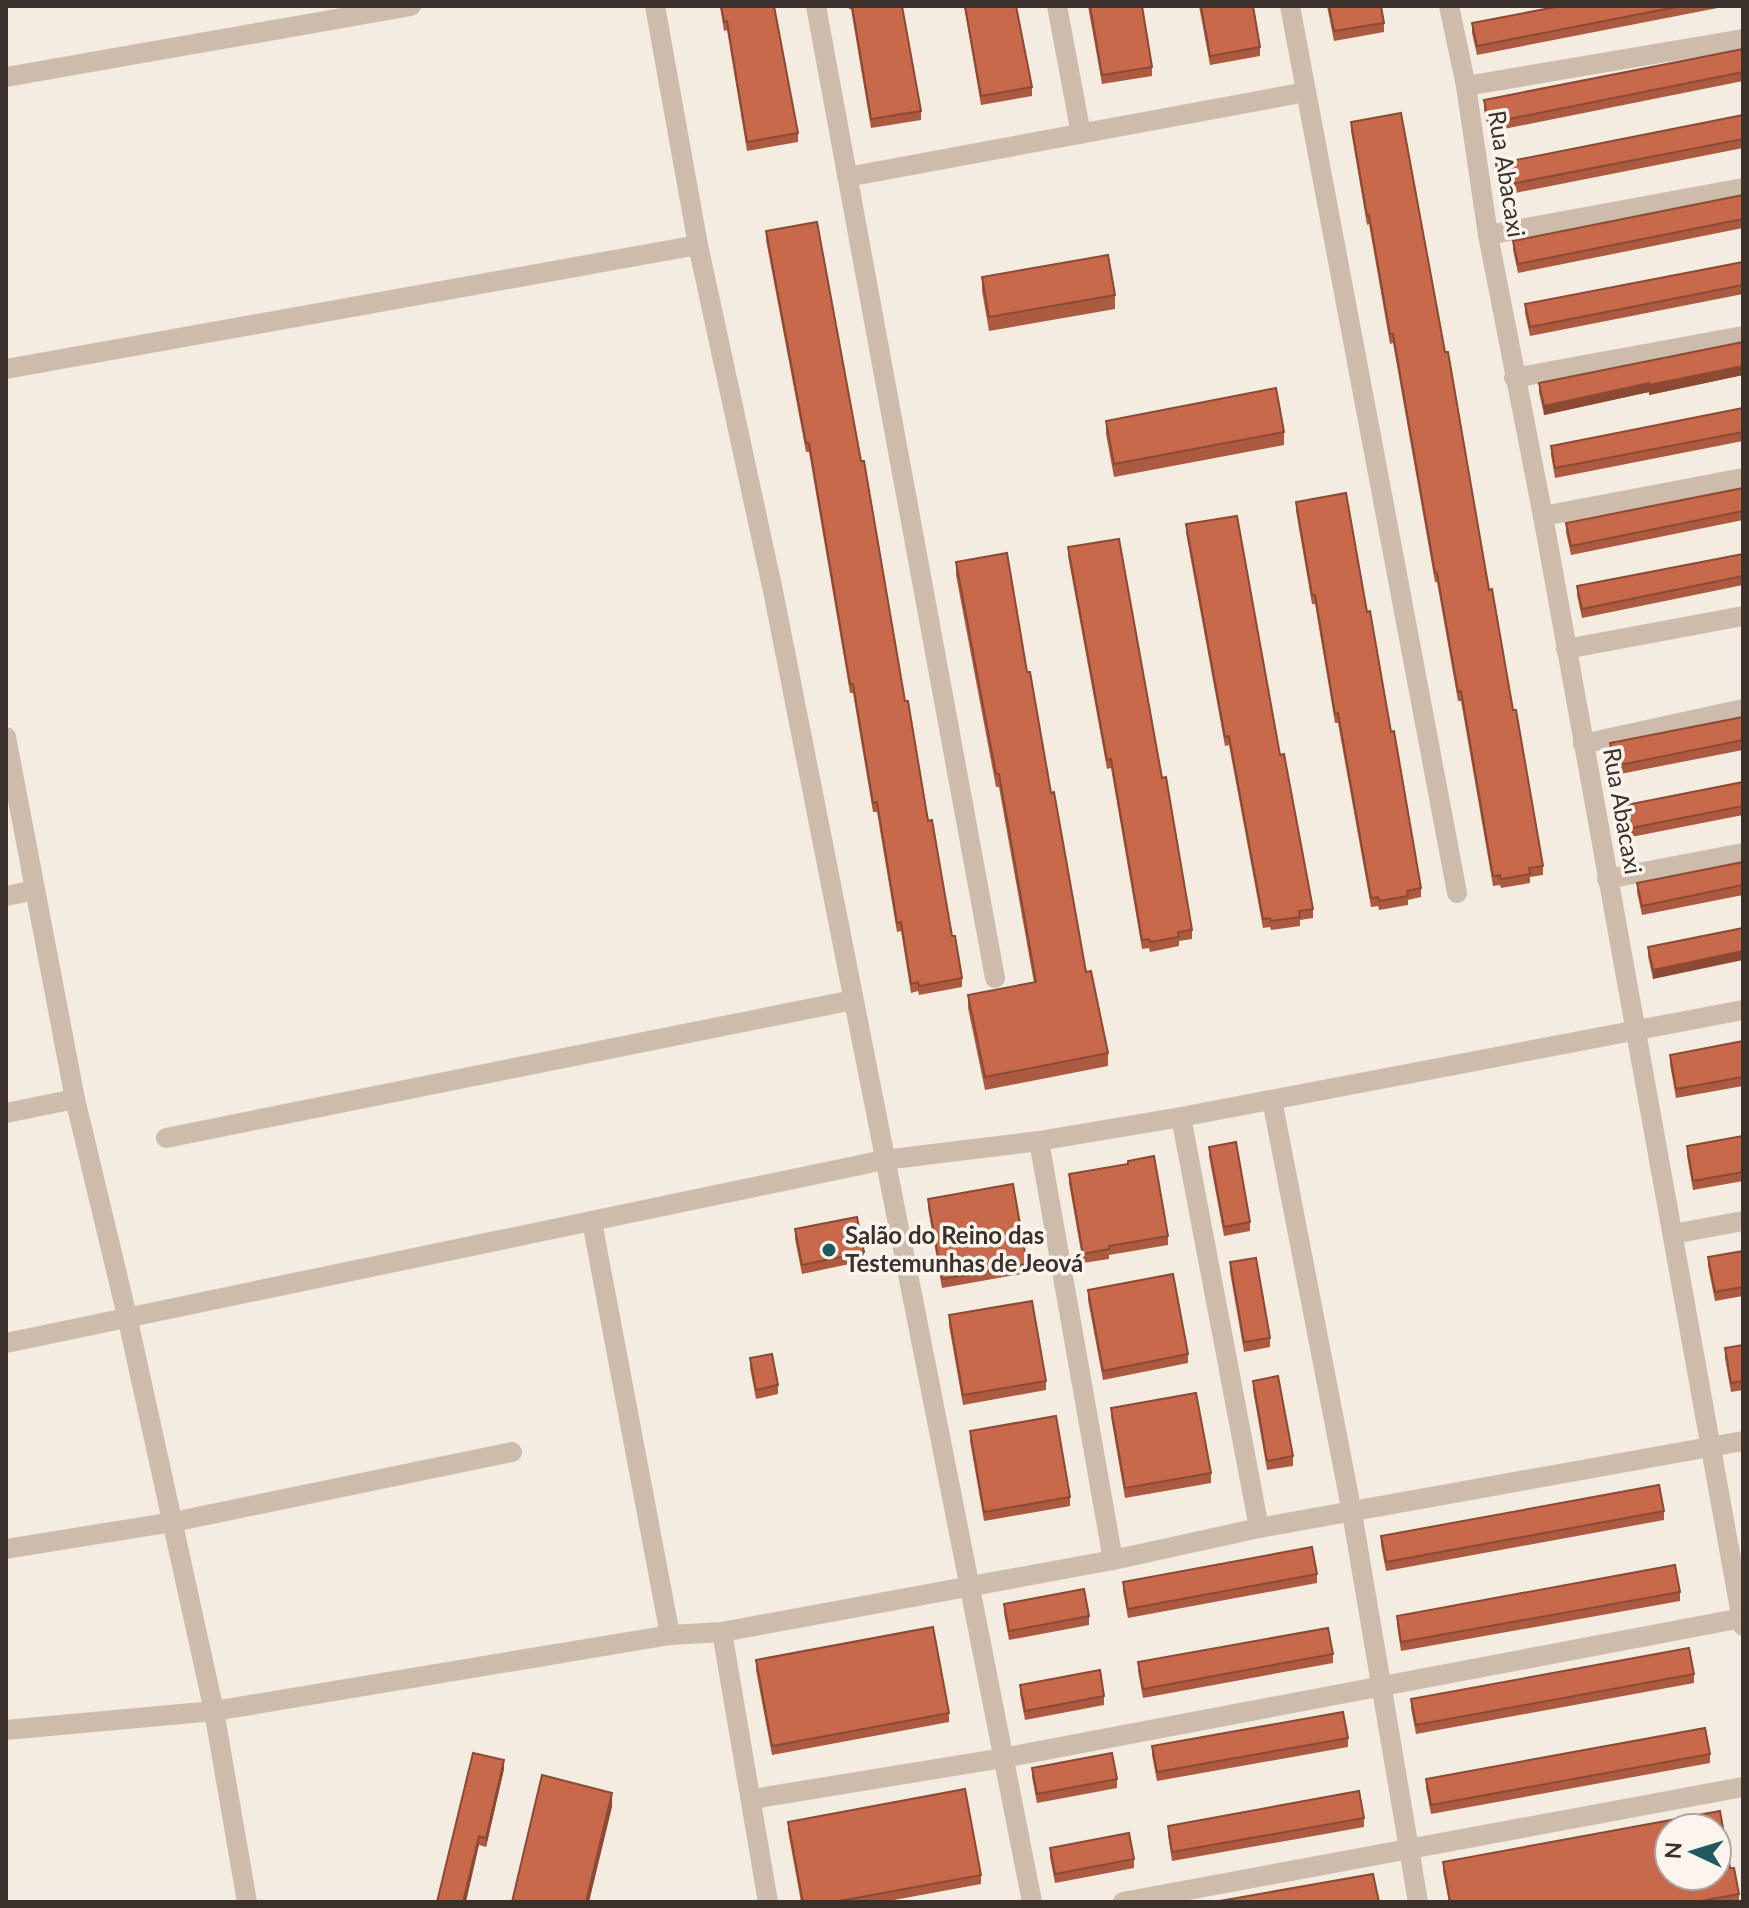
<svg xmlns="http://www.w3.org/2000/svg" width="1749" height="1908" viewBox="0 0 1749 1908" font-family="Lato,sans-serif">
  <rect width="100%" height="100%" fill="#f4ebe1"/>
  <g fill="none" stroke-linecap="round" stroke-linejoin="round">
    <g stroke="#cdbbac" stroke-width="20">
      <polyline points="655,6 698,245 773,591 1032,1902"/>
      <polyline points="816,6 995,978"/>
      <polyline points="1057,6 1081,134"/>
      <polyline points="1290,6 1457,893"/>
      <polyline points="1449,6 1466,86 1488,235 1543,516 1743,1626"/>
      <polyline points="6,77 411,6"/>
      <polyline points="1466,86 1743,39"/>
      <polyline points="847,177 1306,92"/>
      <polyline points="1488,235 1743,188"/>
      <polyline points="6,369 698,245"/>
      <polyline points="1514,378 1743,336"/>
      <polyline points="1543,516 1743,478"/>
      <polyline points="1566,649 1743,616"/>
      <polyline points="6,737 75,1099 127,1316 214,1711 247,1902"/>
      <polyline points="1583,744 1743,709"/>
      <polyline points="1607,879 1743,853"/>
      <polyline points="6,896 35,890"/>
      <polyline points="1272,1100 1352,1513 1418,1902"/>
      <polyline points="6,1113 75,1099"/>
      <polyline points="1181,1117 1259,1528"/>
      <polyline points="166,1138 853,1000"/>
      <polyline points="1039,1141 1113,1560"/>
      <polyline points="592,1222 670,1635"/>
      <polyline points="1673,1234 1743,1221"/>
      <polyline points="6,1343 884,1160 1039,1141 1181,1117 1743,1010"/>
      <polyline points="6,1549 173,1522 512,1452"/>
      <polyline points="722,1632 768,1902"/>
      <polyline points="6,1730 214,1711 670,1635 722,1632 1113,1560 1259,1528 1743,1441"/>
      <polyline points="752,1799 1003,1758 1742,1618"/>
      <polyline points="1123,1902 1743,1787"/>
    </g>
  </g>
  <g fill="#ac5a40">
    <polygon points="720,6 774,6 798,133 798,142 747,151 727,30 724,31"/>
    <polygon points="849,6 902,6 921,111 921,120 871,128 851,9 849,9"/>
    <polygon points="964,6 1016,6 1032,87 1032,96 981,105"/>
    <polygon points="1088,6 1142,6 1152,67 1152,76 1102,84"/>
    <polygon points="1199,6 1253,6 1260,47 1260,56 1210,65"/>
    <polygon points="1327,6 1381,6 1384,23 1384,32 1334,41"/>
    <polygon points="1561,6 1728,6 1477,55 1472,33 1472,23"/>
    <polygon points="1743,49 1743,81 1489,132 1484,110 1484,100"/>
    <polygon points="1743,115 1743,148 1500,196 1496,173 1496,164"/>
    <polygon points="1351,122 1489,590 1543,866 1543,875 1530,877 1530,883 1501,888 1500,885 1493,886 1461,701 1458,701 1437,582 1435,582 1393,343 1390,344 1369,224 1367,225 1351,131"/>
    <polygon points="1743,195 1743,228 1518,273 1513,250 1513,241"/>
    <polygon points="766,231 905,701 952,936 962,978 962,987 919,995 918,991 911,993 901,931 897,932 877,812 873,812 853,693 850,693 809,452 806,452 766,240"/>
    <polygon points="1743,262 1743,294 1530,336 1525,313 1525,304"/>
    <polygon points="982,277 1115,295 1115,309 989,331 982,291"/>
    <polygon points="1743,342 1743,375 1649,395 1649,392 1544,415 1539,392 1539,383"/>
    <polygon points="1743,408 1743,441 1555,478 1551,455 1551,446"/>
    <polygon points="1106,421 1284,432 1284,445 1114,477 1106,434"/>
    <polygon points="1743,488 1743,520 1571,555 1566,532 1566,523"/>
    <polygon points="1296,502 1367,612 1421,888 1421,897 1408,900 1408,905 1379,910 1378,906 1371,907 1338,723 1335,723 1315,604 1312,604 1296,511"/>
    <polygon points="1186,524 1280,755 1313,909 1313,918 1300,920 1300,926 1271,930 1270,927 1263,928 1229,745 1225,746 1186,533"/>
    <polygon points="1068,547 1162,778 1192,930 1192,939 1179,941 1179,946 1150,952 1149,948 1142,949 1111,768 1107,769 1068,556"/>
    <polygon points="1743,554 1743,585 1582,618 1577,595 1577,586"/>
    <polygon points="956,562 1027,672 1086,972 1108,1053 1108,1066 985,1090 968,1008 968,995 1034,983 999,787 996,787 956,575"/>
    <polygon points="1743,717 1743,750 1615,775 1610,752 1610,743"/>
    <polygon points="1743,782 1743,815 1626,838 1621,815 1621,806"/>
    <polygon points="1743,862 1743,895 1642,915 1637,892 1637,883"/>
    <polygon points="1743,928 1653,979 1648,956 1648,947"/>
    <polygon points="1743,1041 1743,1086 1676,1098 1670,1064 1670,1055"/>
    <polygon points="1743,1136 1743,1181 1693,1190 1687,1156 1687,1146"/>
    <polygon points="1209,1147 1250,1222 1250,1231 1224,1236 1209,1156"/>
    <polygon points="1069,1174 1168,1236 1168,1245 1109,1255 1109,1259 1083,1263 1069,1183"/>
    <polygon points="928,1199 1027,1264 1027,1273 942,1288 928,1208"/>
    <polygon points="795,1229 864,1252 864,1261 802,1274 795,1239"/>
    <polygon points="1743,1251 1743,1296 1715,1301 1708,1266 1708,1257"/>
    <polygon points="1230,1262 1270,1338 1270,1347 1244,1352 1230,1272"/>
    <polygon points="1088,1290 1188,1354 1188,1363 1103,1380 1088,1300"/>
    <polygon points="949,1315 1046,1381 1046,1390 963,1405 949,1325"/>
    <polygon points="1743,1345 1743,1390 1731,1392 1725,1358 1725,1348"/>
    <polygon points="750,1358 778,1385 778,1394 756,1399 750,1368"/>
    <polygon points="1253,1381 1293,1456 1293,1466 1267,1470 1253,1390"/>
    <polygon points="1111,1408 1211,1473 1211,1483 1125,1498 1111,1417"/>
    <polygon points="970,1431 1070,1497 1070,1506 984,1521 970,1441"/>
    <polygon points="1664,1511 1664,1520 1386,1571 1381,1545 1381,1536"/>
    <polygon points="1317,1574 1317,1583 1128,1618 1123,1591 1123,1582"/>
    <polygon points="1680,1592 1680,1601 1401,1651 1397,1625 1397,1616"/>
    <polygon points="1004,1604 1089,1616 1089,1625 1009,1640 1004,1613"/>
    <polygon points="1333,1654 1333,1663 1143,1698 1138,1671 1138,1662"/>
    <polygon points="756,1660 949,1713 949,1722 772,1755 756,1670"/>
    <polygon points="1694,1674 1694,1683 1416,1734 1411,1708 1411,1699"/>
    <polygon points="1020,1685 1104,1696 1104,1705 1025,1720 1020,1694"/>
    <polygon points="1348,1738 1348,1747 1157,1781 1152,1755 1152,1746"/>
    <polygon points="1710,1754 1710,1763 1431,1814 1426,1788 1426,1779"/>
    <polygon points="1032,1768 1117,1779 1117,1788 1037,1803 1032,1777"/>
    <polygon points="504,1769 486,1847 479,1845 437,1902"/>
    <polygon points="1364,1818 1364,1827 1172,1861 1168,1835 1168,1826"/>
    <polygon points="788,1822 981,1875 981,1884 883,1902 801,1902 788,1831"/>
    <polygon points="1050,1848 1134,1859 1134,1868 1055,1883 1050,1857"/>
    <polygon points="1443,1862 1730,1868 1739,1894 1739,1902 1449,1902 1443,1871"/>
  </g>
  <g fill="#8c4a34">
    <polygon points="1743,366 1743,375 1649,395 1649,385"/>
    <polygon points="1649,383 1649,392 1544,415 1544,406"/>
    <polygon points="1743,951 1743,960 1653,979 1653,970"/>
    <polygon points="504,1760 504,1769 486,1847 486,1838"/>
    <polygon points="612,1793 612,1807 589,1902 586,1902"/>
    <polygon points="479,1836 479,1845 466,1902 463,1902"/>
  </g>
  <g fill="#c8694b" stroke="#8c4a34" stroke-width="2" fill-rule="evenodd">
    <polygon points="721,6 774,6 798,133 747,142 727,21 724,22"/>
    <polygon points="852,6 902,6 921,111 871,119"/>
    <polygon points="965,6 1016,6 1032,87 981,96"/>
    <polygon points="1090,6 1142,6 1152,67 1102,75"/>
    <polygon points="1201,6 1253,6 1260,47 1210,56"/>
    <polygon points="1329,6 1381,6 1384,23 1334,31"/>
    <polygon points="1561,6 1681,6 1477,46 1472,23"/>
    <polygon points="1743,49 1743,72 1489,123 1484,100"/>
    <polygon points="1401,113 1445,352 1448,352 1489,590 1492,589 1513,710 1516,710 1543,866 1529,868 1530,874 1501,879 1500,875 1493,876 1461,691 1458,692 1437,573 1435,573 1393,334 1390,334 1369,215 1367,216 1351,122"/>
    <polygon points="1743,115 1743,139 1500,186 1496,164"/>
    <polygon points="1743,195 1743,219 1518,264 1513,241"/>
    <polygon points="817,222 861,461 864,461 905,701 908,701 928,821 932,820 952,936 955,936 962,978 919,986 918,982 911,984 901,922 897,923 877,802 873,803 853,684 850,684 809,443 806,443 766,231"/>
    <polygon points="1108,255 1115,295 989,317 982,277"/>
    <polygon points="1743,262 1743,285 1530,327 1525,304"/>
    <polygon points="1743,342 1743,366 1649,385 1649,383 1544,406 1539,383"/>
    <polygon points="1276,388 1284,432 1114,464 1106,421"/>
    <polygon points="1743,408 1743,432 1555,468 1551,446"/>
    <polygon points="1743,488 1743,511 1571,546 1566,523"/>
    <polygon points="1346,493 1367,612 1370,611 1391,732 1394,731 1421,888 1407,891 1408,896 1379,901 1378,897 1371,898 1338,713 1335,714 1315,595 1312,595 1296,502"/>
    <polygon points="1237,516 1280,755 1284,754 1313,909 1299,911 1300,917 1271,921 1270,918 1263,919 1229,736 1225,737 1186,524"/>
    <polygon points="1119,539 1162,778 1166,777 1192,930 1178,932 1179,937 1150,942 1149,939 1142,940 1111,759 1107,760 1068,547"/>
    <polygon points="1007,553 1027,672 1030,672 1051,793 1054,792 1086,972 1091,971 1108,1053 985,1077 968,995 1036,982 999,774 996,774 956,562"/>
    <polygon points="1743,554 1743,576 1582,609 1577,586"/>
    <polygon points="1743,717 1743,740 1615,766 1610,743"/>
    <polygon points="1743,782 1743,806 1626,829 1621,806"/>
    <polygon points="1743,862 1743,885 1642,906 1637,883"/>
    <polygon points="1743,928 1743,951 1653,970 1648,947"/>
    <polygon points="1743,1041 1743,1077 1676,1089 1670,1055"/>
    <polygon points="1743,1136 1743,1172 1693,1181 1687,1146"/>
    <polygon points="1236,1142 1250,1222 1224,1227 1209,1147"/>
    <polygon points="1154,1156 1168,1236 1109,1246 1109,1249 1083,1254 1069,1174 1128,1164 1128,1161"/>
    <polygon points="1013,1184 1027,1264 942,1279 928,1199"/>
    <polygon points="857,1217 864,1252 802,1265 795,1229"/>
    <polygon points="1743,1251 1743,1287 1715,1292 1708,1257"/>
    <polygon points="1256,1258 1270,1338 1244,1342 1230,1262"/>
    <polygon points="1173,1274 1188,1354 1103,1371 1088,1290"/>
    <polygon points="1032,1301 1046,1381 963,1395 949,1315"/>
    <polygon points="1743,1345 1743,1381 1731,1383 1725,1348"/>
    <polygon points="772,1354 778,1385 756,1390 750,1358"/>
    <polygon points="1278,1376 1293,1456 1267,1461 1253,1381"/>
    <polygon points="1196,1393 1211,1473 1125,1488 1111,1408"/>
    <polygon points="1056,1416 1070,1497 984,1512 970,1431"/>
    <polygon points="1659,1485 1664,1511 1386,1562 1381,1536"/>
    <polygon points="1312,1547 1317,1574 1128,1609 1123,1582"/>
    <polygon points="1675,1565 1680,1592 1401,1642 1397,1616"/>
    <polygon points="1084,1589 1089,1616 1009,1631 1004,1604"/>
    <polygon points="933,1627 949,1713 772,1746 756,1660"/>
    <polygon points="1328,1628 1333,1654 1143,1689 1138,1662"/>
    <polygon points="1689,1648 1694,1674 1416,1725 1411,1699"/>
    <polygon points="1100,1670 1104,1696 1025,1711 1020,1685"/>
    <polygon points="1343,1712 1348,1738 1157,1772 1152,1746"/>
    <polygon points="1705,1728 1710,1754 1431,1805 1426,1779"/>
    <polygon points="473,1753 504,1760 486,1838 479,1836 463,1902 437,1902"/>
    <polygon points="1112,1753 1117,1779 1037,1794 1032,1768"/>
    <polygon points="542,1775 612,1793 586,1902 512,1902"/>
    <polygon points="965,1789 981,1875 834,1902 803,1902 788,1822"/>
    <polygon points="1359,1791 1364,1818 1172,1852 1168,1826"/>
    <path d="M1720,1811L1730,1868H1734L1739,1894L1696,1902H1450L1443,1862ZM1669,1828H1717V1876H1669Z"/>
    <polygon points="1129,1833 1134,1859 1055,1874 1050,1848"/>
    <polygon points="1373,1874 1379,1902 1214,1902"/>
  </g>
  <circle fill="#1f5a5e" stroke="#fbf5ee" stroke-width="3" cx="829" cy="1250" r="8"/>
  <g text-anchor="middle" stroke-width="7" stroke-linejoin="round" paint-order="stroke">
    <g font-size="24" fill="#3b302b" stroke="#fbf5ee">
      <text transform="translate(1506 174) rotate(81)" y="8">Rua Abacaxi</text>
      <text transform="translate(1622 811) rotate(80)" y="8">Rua Abacaxi</text>
    </g>
    <g font-size="24" font-weight="bold" fill="#3b302b" stroke="#fbf5ee" text-anchor="start">
      <text x="845" y="1244">Salão do Reino das<tspan x="845" dy="28">Testemunhas de Jeová</tspan></text>
    </g>
  </g>
  <rect width="1749" height="1908" fill="none" stroke="#3b302b" stroke-width="16"/>
  <g transform="translate(1693 1852) rotate(274)"><circle r="38" fill="#fbf5ee" stroke="#aea6a0" stroke-width="2"/>
  <path d="M0-6L14 30L0 20L-14 30Z" fill="#1f5a5e"/>
  <text y="-12" font-size="22" font-weight="bold" text-anchor="middle" fill="#3b302b">N</text>
  </g>
</svg>
